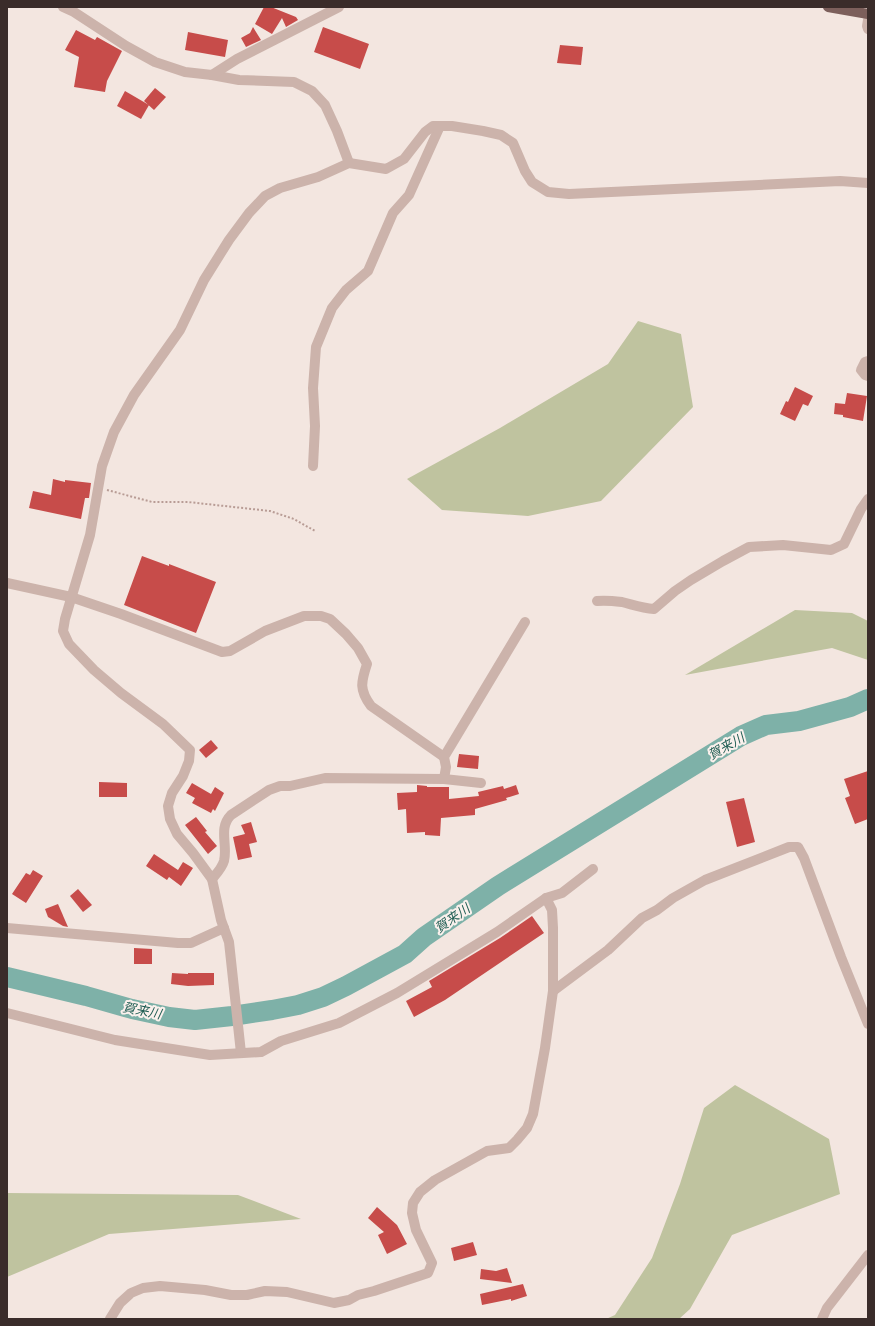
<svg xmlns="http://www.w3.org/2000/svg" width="875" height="1326" viewBox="0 0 875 1326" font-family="'Fira Sans Condensed','Noto Sans JP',sans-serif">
  <rect width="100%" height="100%" fill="#f3e6e0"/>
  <g fill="#bfc39f">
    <polygon points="638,321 681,334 693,407 601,501 528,516 442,510 407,479 500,428 608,364"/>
    <polygon points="795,610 852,613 868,621 868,660 832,648 685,675"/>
    <polygon points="735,1085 829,1139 840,1194 732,1235 690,1309 679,1319 606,1319 615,1315 652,1258 680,1184 704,1108"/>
    <polygon points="7,1193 238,1195 301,1219 109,1234 7,1277"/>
  </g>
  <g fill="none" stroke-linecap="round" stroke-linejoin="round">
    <polyline stroke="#7eb1a8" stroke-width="20" points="7,977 86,996 132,1009 169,1017 195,1020 232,1016 272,1010 298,1005 323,997 346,986 405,954 424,937 498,886 741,736 766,725 799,721 850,707 868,699"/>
  </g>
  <g fill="#c74c4a">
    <polygon points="264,7 271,7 296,17 298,20 286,27 282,18 272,34 255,24"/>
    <polygon points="253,27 261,40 246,47 241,38 250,33"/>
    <polygon points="323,27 369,44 360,69 314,52"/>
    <polygon points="76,30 95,40 97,37 122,51 107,81 105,92 74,87 79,57 65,50"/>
    <polygon points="188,32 228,40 225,57 185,50"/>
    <polygon points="560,45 583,47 581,65 557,63"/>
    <polygon points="155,88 166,97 154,110 144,101"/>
    <polygon points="125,91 149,105 141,119 117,106"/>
    <polygon points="795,387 813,396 808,406 803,404 795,421 780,414 786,401 788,402"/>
    <polygon points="847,393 867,396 863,421 843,417 843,415 834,414 835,403 845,404"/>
    <polygon points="53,479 65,482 65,480 91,483 89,498 85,498 81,519 29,508 33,491 51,495"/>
    <polygon points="142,556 169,566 169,564 216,582 196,633 124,605"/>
    <polygon points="211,740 218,748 206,758 199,750"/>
    <polygon points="459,754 479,756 478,769 457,767"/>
    <polygon points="868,771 868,819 855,824 845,798 850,796 844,779"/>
    <polygon points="99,782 127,783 127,797 99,797"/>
    <polygon points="192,783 211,794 215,787 224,793 215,811 213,809 211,813 192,803 195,798 186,793"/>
    <polygon points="417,785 427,786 427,787 449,787 449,799 479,796 478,792 503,786 504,789 516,785 519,794 506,798 507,800 475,809 475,815 441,818 440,836 425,835 425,832 407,833 406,809 398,810 397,793 417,792"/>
    <polygon points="744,798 755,842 737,847 726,802"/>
    <polygon points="196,817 207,831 205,832 217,846 208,854 185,825"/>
    <polygon points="251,822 257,842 249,844 252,857 238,860 233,837 245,834 241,825"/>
    <polygon points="154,854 178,870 183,862 193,868 181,886 169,877 167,880 146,866"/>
    <polygon points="33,870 43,876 26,903 12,894 26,873 30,875"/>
    <polygon points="78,889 92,905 83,912 70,896"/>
    <polygon points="58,904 68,927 63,926 48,917 45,909"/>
    <polygon points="532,916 544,933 445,1000 414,1017 406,1001 432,987 429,981 500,938"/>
    <polygon points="134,948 152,949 152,964 134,964"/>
    <polygon points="172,973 188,974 188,973 214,973 214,985 188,986 171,984"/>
    <polygon points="377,1207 397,1225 407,1244 387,1254 378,1235 384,1232 368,1218"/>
    <polygon points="473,1242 477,1255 454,1261 451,1248"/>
    <polygon points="507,1268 512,1283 480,1279 481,1269 496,1271"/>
    <polygon points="523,1284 527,1296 511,1301 511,1299 482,1305 480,1294"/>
  </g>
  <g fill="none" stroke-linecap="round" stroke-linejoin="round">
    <polyline stroke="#b89c95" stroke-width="2" stroke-dasharray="2 2" stroke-linecap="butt" points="107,490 152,502 188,502 270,511 294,519 315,531"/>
    <g stroke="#ccb3ab" stroke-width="10">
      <polyline points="63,7 74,12 126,46 155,62 185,72 212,75 239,80 294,82 312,91 325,105 337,131 349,163"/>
      <polyline points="868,20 867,26 868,29"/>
      <polyline points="212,75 237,59 339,7"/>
      <polyline points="868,361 865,362 861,370 865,375 868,376"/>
      <polyline points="313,466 315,426 313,388 316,347 332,308 346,290 368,271 393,213 409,195 440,126"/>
      <path d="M7,583L71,597L121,614L222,652L230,651L265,631L304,616H321L330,619L346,634L358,648L367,664C361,682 359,690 371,706L444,757"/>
      <path d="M597,601C605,600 614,601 622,602C634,605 642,608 654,609L675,591L691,580L723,561L749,547L783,545L831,550L844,544L861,509L868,499"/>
      <polyline points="444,779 446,767 444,757 525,622"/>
      <path d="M212,879C217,873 222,868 224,861C228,845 218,828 231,815L269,790L280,786H290L325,778L444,779L481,783"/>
      <polyline points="7,928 178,943 191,943 224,928"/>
      <polyline points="553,991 608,950 642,918 657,910 673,898 705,880 789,847 798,847 804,858 841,957 868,1024"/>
      <polyline points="7,1013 115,1040 210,1055 261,1052 281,1041 339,1023 397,993 497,932 546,898 562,893 593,869"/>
      <polyline points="241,1053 229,942 221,920 212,879 193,853 177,834 170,819 168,806 172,793 183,776 189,761 190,750 163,724 121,693 94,670 69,644 63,631 65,619 90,535 102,466 114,432 134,395 180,330 204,280 229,240 249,213 265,196 280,188 318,177 349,163 386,169 404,159 425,132 433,126 452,126 483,131 501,135 513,143 525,171 532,182 548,192 569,194 840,181 868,183"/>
      <polyline points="110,1319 120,1303 131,1293 143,1288 160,1286 205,1290 231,1295 247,1295 265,1291 287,1292 334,1303 349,1300 358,1295 374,1291 428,1273 432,1263 416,1230 412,1213 413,1203 420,1192 435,1180 487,1151 509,1148 517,1140 527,1128 533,1114 545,1048 553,991 553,928 552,910 546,898"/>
      <polyline points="822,1319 827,1308 868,1255"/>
    </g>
    <polyline stroke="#7c5f5b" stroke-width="10" points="828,7 868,14"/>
  </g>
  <g text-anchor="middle" stroke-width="4" stroke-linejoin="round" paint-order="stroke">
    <g font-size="13" font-style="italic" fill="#1f5d53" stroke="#fbf1ed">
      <text transform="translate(726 746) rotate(-30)" y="5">賀来川</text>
      <text transform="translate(452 918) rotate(-35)" y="5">賀来川</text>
      <text transform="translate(142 1010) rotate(11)" y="5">賀来川</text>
    </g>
  </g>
  <rect width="875" height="1326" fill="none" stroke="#3a2c2a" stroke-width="16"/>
</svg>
